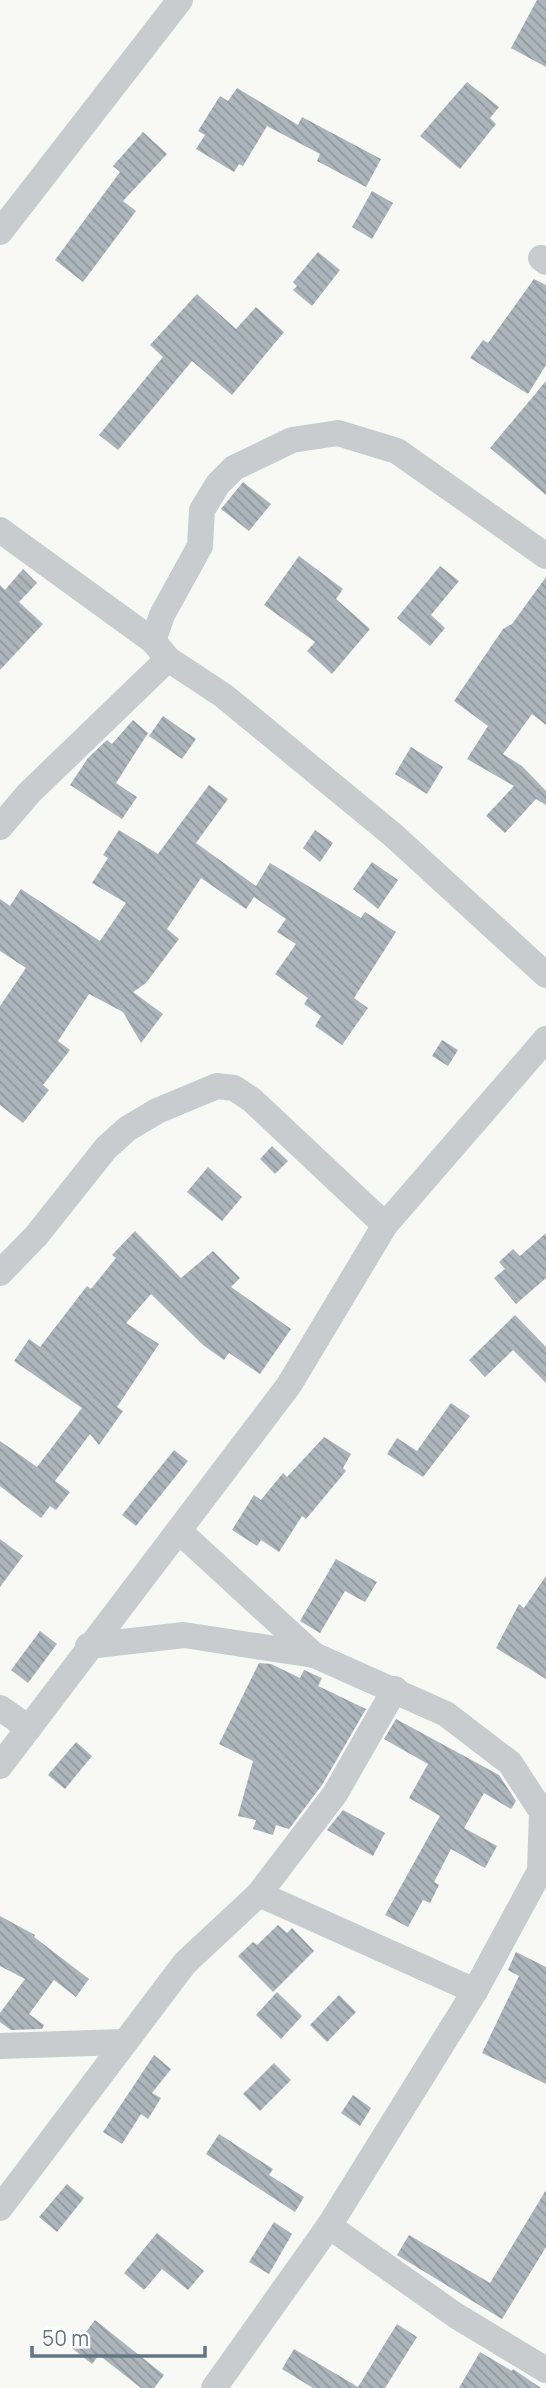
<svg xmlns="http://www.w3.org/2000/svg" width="546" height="2388" viewBox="0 0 546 2388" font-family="Manrope,sans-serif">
  <defs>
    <pattern id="building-back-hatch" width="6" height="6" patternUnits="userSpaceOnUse" patternTransform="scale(1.75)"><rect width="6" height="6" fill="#acb5bb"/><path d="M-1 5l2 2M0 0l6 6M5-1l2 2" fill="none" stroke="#8f989d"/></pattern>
  </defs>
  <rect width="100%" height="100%" fill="#f8f8f5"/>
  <g fill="url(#building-back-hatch)">
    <polygon points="537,0 546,0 546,67 511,48"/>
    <polygon points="467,82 499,107 490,118 496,124 460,169 420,136"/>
    <polygon points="237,88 298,125 302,117 381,159 366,187 317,161 320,154 267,126 243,166 239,164 234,172 196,149 205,135 198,131 220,96 228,101"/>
    <polygon points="143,132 167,154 123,201 136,211 83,282 55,260 120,172 113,166"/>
    <polygon points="372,191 393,203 372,239 352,227"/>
    <polygon points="318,252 340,270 312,306 293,290 297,286 293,282"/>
    <polygon points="534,279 546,285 546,365 528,394 470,358 483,340 488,343"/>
    <polygon points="197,294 236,329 256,307 284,332 232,395 192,361 118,450 99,435 163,357 150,345"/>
    <polygon points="546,381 546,495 490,448"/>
    <polygon points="243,482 271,504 249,531 221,509"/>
    <polygon points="299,556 343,589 336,599 370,629 332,674 307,651 315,642 264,605"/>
    <polygon points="440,566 459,581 431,615 445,628 430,646 397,618"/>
    <polygon points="23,569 37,583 19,602 43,624 0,670 0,585 5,590"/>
    <polygon points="546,577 546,725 532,714 503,754 522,766 546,791 546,805 536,799 505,833 486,816 514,786 467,759 488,726 454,701 503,629 512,624"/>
    <polygon points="163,716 196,739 182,759 149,736"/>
    <polygon points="133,720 148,733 116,783 137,797 122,819 70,785 88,758 107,740 112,744"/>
    <polygon points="411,747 443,767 427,794 395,774"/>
    <polygon points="209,785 228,799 196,843 256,886 270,863 361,918 365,912 396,932 354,998 368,1008 342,1045 315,1026 321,1016 304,1004 308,998 275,974 296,944 277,932 286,919 254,897 246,909 201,878 167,929 179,939 146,983 133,992 163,1014 141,1043 123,1012 89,994 58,1041 70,1050 43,1085 49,1090 23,1123 0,1105 0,1006 26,968 0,951 0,899 10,906 21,889 100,941 126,903 92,883 108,858 103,855 119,830 158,854"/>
    <polygon points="315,830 333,843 320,862 303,848"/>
    <polygon points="372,862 398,880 378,909 353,889"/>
    <polygon points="442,1040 458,1050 448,1066 432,1056"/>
    <polygon points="272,1146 288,1161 275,1174 260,1159"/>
    <polygon points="208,1167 242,1197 222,1221 187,1192"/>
    <polygon points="135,1231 181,1278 213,1251 240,1278 231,1287 291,1329 260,1374 229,1353 224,1360 203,1345 151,1294 126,1323 159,1344 117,1407 123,1411 99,1445 90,1434 55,1481 70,1492 56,1510 50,1506 41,1518 0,1486 0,1441 37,1467 82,1408 14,1361 29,1339 40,1347 87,1286 91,1289 116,1258 112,1255"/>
    <polygon points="546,1233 546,1278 516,1304 494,1278 505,1269 499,1262 513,1249 520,1256"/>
    <polygon points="515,1315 546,1347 546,1383 513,1350 485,1377 469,1360"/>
    <polygon points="451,1403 470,1416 423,1477 387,1454 397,1438 417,1451"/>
    <polygon points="324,1437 351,1454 343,1468 346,1471 306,1519 302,1516 279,1552 261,1540 257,1546 232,1530 254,1495 261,1500 283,1473 287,1477"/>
    <polygon points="174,1450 188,1461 136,1526 122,1515"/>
    <polygon points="0,1539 23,1556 0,1587"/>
    <polygon points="336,1559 377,1582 365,1602 345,1591 320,1633 300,1621"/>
    <polygon points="546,1576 546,1679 496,1648 519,1604 524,1608"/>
    <polygon points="40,1631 57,1644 28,1683 11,1670"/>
    <polygon points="259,1663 271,1664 300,1678 304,1670 322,1678 318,1686 366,1709 322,1785 289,1829 276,1825 273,1835 253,1829 256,1820 238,1816 253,1761 219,1744"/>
    <polygon points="396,1719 499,1775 516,1801 511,1809 484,1793 464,1828 497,1846 485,1868 451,1849 434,1882 439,1885 430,1903 423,1900 408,1927 385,1915 440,1816 409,1798 428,1764 384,1739"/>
    <polygon points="76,1742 92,1756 65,1789 48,1775"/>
    <polygon points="343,1810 385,1833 373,1856 327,1830"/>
    <polygon points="0,1916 35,1935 34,1937 89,1979 76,1997 54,1980 29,2014 44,2025 42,2029 11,2030 0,2022 0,2013 25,1979 0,1966"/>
    <polygon points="278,1925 287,1933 292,1928 314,1951 273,1992 238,1956 253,1942 257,1945"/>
    <polygon points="516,1952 546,1967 546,2084 482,2053 519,1976 508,1970"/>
    <polygon points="277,1992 302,2016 281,2039 256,2015"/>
    <polygon points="339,1995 356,2012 327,2042 310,2025"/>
    <polygon points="154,2055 171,2069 152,2093 161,2098 148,2119 141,2114 122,2144 103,2132"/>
    <polygon points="274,2063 291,2080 260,2111 243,2094"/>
    <polygon points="353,2095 371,2108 360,2126 341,2113"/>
    <polygon points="219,2134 273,2169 269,2175 304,2197 295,2212 206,2154"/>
    <polygon points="67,2184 84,2198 57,2232 39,2217"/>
    <polygon points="546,2190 546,2247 502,2319 397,2255 409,2235 490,2283"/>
    <polygon points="274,2222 292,2234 269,2274 249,2262"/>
    <polygon points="157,2233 204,2271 188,2290 162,2269 144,2290 124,2273"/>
    <polygon points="95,2320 164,2375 154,2388 141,2388 99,2355 92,2364 73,2349"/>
    <polygon points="397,2324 417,2337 385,2388 313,2388 282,2369 294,2349 358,2387"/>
    <polygon points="480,2352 512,2371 513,2369 541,2388 459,2388"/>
  </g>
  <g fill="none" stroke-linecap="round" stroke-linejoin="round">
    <g stroke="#c8cccf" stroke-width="26">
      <polyline points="0,232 180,0"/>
      <polyline points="541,258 546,262"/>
      <polyline points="0,530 153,641 168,659 224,696 393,835 546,975"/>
      <polyline points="153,641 162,615 200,546 202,510 218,484 234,468 292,440 338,433 397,451 546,556"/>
      <polyline points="0,827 29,793 168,659"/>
      <polyline points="0,1273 36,1236 106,1148 127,1129 157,1111 217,1086 234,1088 252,1100 385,1225"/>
      <polyline points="180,1532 314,1655"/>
      <polyline points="88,1646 184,1635 314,1655 446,1714 510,1763 542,1812 540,1871 475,1991 329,2226 214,2388"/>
      <polyline points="0,1708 29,1728"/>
      <polyline points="0,1766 289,1385 385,1225 546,1039"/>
      <polyline points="259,1894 335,1794 395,1689"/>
      <polyline points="0,2046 123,2042"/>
      <polyline points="0,2208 185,1963 259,1894 475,1991"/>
      <polyline points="329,2226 455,2315 546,2370"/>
    </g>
  </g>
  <path d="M32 2346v10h173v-10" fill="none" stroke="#627582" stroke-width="3.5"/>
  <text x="42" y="2346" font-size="21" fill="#627582" stroke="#ffffff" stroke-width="5" paint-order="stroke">50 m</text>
</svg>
